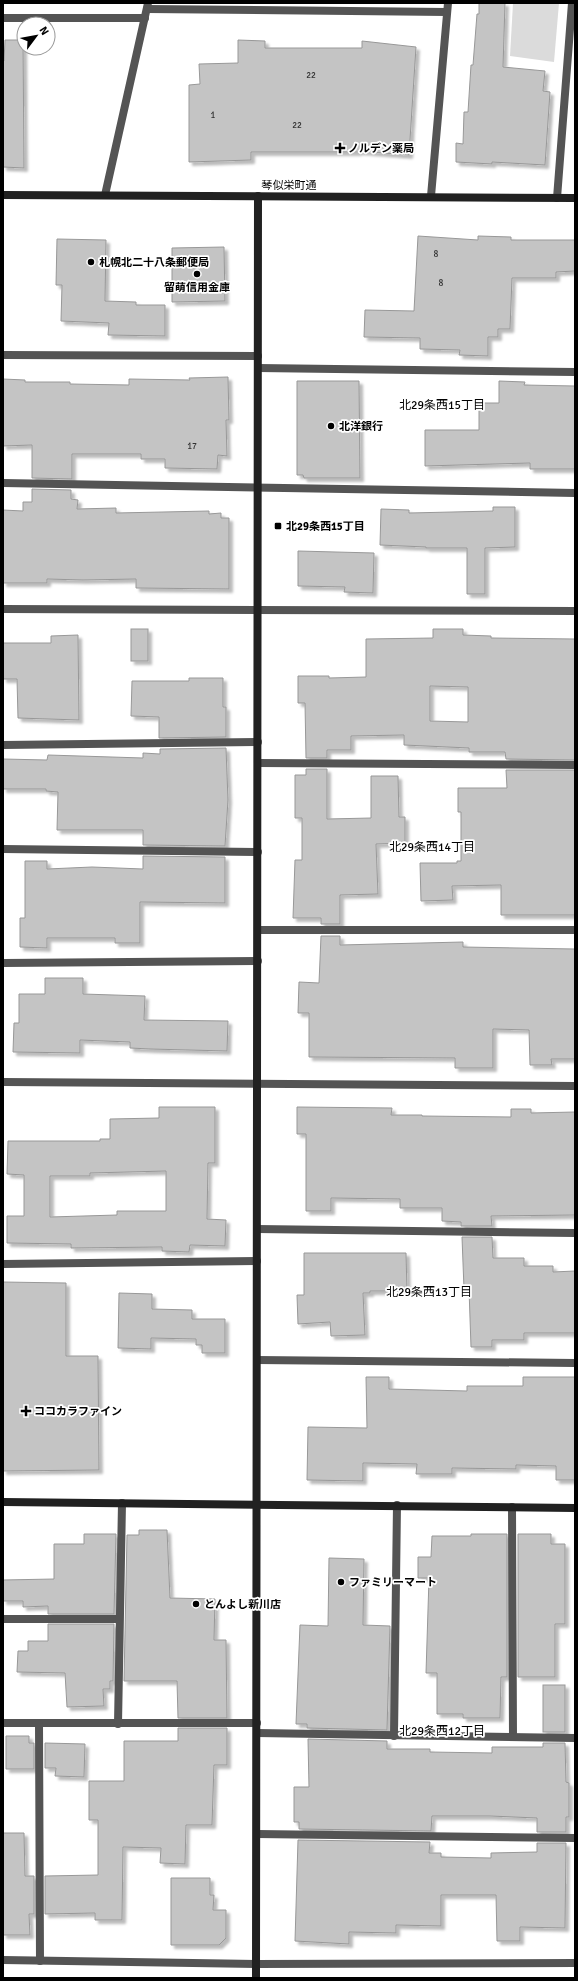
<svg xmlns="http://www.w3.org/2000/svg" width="578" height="1981" viewBox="0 0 578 1981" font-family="Signika,'Noto Sans JP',sans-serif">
  <defs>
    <filter id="shadow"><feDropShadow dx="3.5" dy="3.5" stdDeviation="1" flood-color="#0004"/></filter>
  </defs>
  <rect width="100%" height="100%" fill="#fff"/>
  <polygon fill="#dbdbdb" points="513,3 559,3 554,62 510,56"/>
  <g fill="#c4c4c4" stroke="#989898" fill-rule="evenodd" filter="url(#shadow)">
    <polygon points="479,3 505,3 503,67 545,71 543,91 550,92 545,165 492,162 492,164 456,162 456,143 463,144 464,112 468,112 471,65 473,65 477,14 479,14"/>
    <polygon points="5,40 23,40 24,168 3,167 3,61 4,61"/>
    <polygon points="238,40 265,41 265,48 362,48 362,41 416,47 409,155 358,151 358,152 251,152 251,160 189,162 189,85 200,84 199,64 238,63"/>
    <polygon points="418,236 478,240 478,236 511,237 511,240 575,240 575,271 556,272 556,278 512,278 510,329 498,329 498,337 488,337 488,356 459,355 460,350 420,349 420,338 364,337 365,310 414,311"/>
    <polygon points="57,239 106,240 105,301 136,302 136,305 165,305 165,336 108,335 109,323 61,321 62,285 56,285"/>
    <polygon points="224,247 225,301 172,302 172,248"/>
    <polygon points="228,377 229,420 226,420 227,456 218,455 217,469 165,468 165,459 141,459 141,454 72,454 72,479 32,478 32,445 3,446 3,379 25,380 25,382 70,382 70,384 129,385 129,379 190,380 189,378"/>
    <polygon points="297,381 359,381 360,478 304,478 303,475 297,475"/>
    <polygon points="499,381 525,382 524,385 575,386 575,469 530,469 530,463 425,466 425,430 479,430 479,403 499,403"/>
    <polygon points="32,489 71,490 71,499 78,500 77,509 116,508 116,513 209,511 209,514 221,513 221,518 229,518 229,589 136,588 136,579 83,580 47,579 47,583 3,583 3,510 23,511 23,502 32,502"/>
    <polygon points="493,507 515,507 515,547 485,548 485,594 467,594 467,548 426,548 426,547 380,545 381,509 409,510 409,513 452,512 493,511"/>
    <polygon points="298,551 374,553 373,593 344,592 345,587 298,586"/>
    <rect x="131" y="629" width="17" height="32"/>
    <path d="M433,629H463V635L491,636V638L575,639V760L506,759L505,752H469V748L404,745V735L351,736V750H327V758H306L305,703H298V676H329V678L366,677V639L433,638ZM430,686L468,687V722L430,721Z"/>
    <polygon points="78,635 79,720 18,718 17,679 3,679 3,643 51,643 51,636"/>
    <polygon points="189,678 223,678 223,707 226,707 226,737 159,738 159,717 131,716 132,681 189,681"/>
    <polygon points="226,748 228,800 225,846 143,845 143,830 57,830 58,792 46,791 46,789 3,789 3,759 47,760 48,755 143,758 143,753 160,754 160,749"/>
    <polygon points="306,769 327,769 327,819 371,818 371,776 398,776 399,817 405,817 405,843 376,844 378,894 340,895 340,924 321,924 321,918 293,918 295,860 302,860 302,818 295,818 295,775 306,775"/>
    <polygon points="506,770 575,770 575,915 501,915 501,885 452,886 453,900 421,901 420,863 457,863 457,861 461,861 461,812 458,812 458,788 507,788"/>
    <polygon points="143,856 225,857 225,903 140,902 140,943 115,943 115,938 47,938 47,948 20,947 20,918 25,918 25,861 47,861 47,869 92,867 143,869"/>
    <polygon points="321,936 340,936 340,945 463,942 463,947 575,949 575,1059 551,1059 552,1065 530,1065 529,1030 493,1029 493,1068 455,1068 455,1058 309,1057 309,1013 298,1013 299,982 319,983"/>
    <polygon points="45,978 83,978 83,994 145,996 144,1020 228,1021 227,1051 150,1049 130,1048 130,1042 80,1040 80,1053 13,1052 14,1023 19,1023 19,994 45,994"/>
    <path d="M159,1107H215V1163H208L207,1219L226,1220L225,1246L190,1245L189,1252L162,1251V1247L71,1248V1244L7,1243V1216H24V1175L7,1174L8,1141H100V1139H110V1119L159,1118ZM166,1171V1211H117V1215L50,1217V1176H90V1173Z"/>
    <polygon points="297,1107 392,1108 391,1115 422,1115 422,1116 511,1117 511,1109 531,1109 531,1113 575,1112 575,1215 491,1216 492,1226 461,1226 461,1222 442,1221 442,1208 400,1208 400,1199 331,1198 331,1211 306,1211 306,1134 297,1134"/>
    <polygon points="462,1237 492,1237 493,1258 524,1258 524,1266 553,1266 553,1272 575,1271 575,1333 524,1333 524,1340 492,1340 492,1347 471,1347 469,1289 464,1289"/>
    <polygon points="304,1253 406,1253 407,1291 370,1291 370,1293 363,1293 365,1335 331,1336 330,1322 298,1324 297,1295 304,1295"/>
    <polygon points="3,1282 66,1283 66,1356 98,1356 99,1470 3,1471"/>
    <polygon points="119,1293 152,1294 152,1309 192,1310 192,1319 225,1319 225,1353 202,1353 202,1345 196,1345 196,1339 151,1338 151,1349 118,1348"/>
    <polygon points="366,1377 389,1377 389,1389 467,1391 467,1386 523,1386 523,1377 575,1377 575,1480 556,1480 556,1466 516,1465 516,1469 452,1468 452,1474 416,1474 417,1464 363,1463 363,1481 307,1480 308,1427 367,1428"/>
    <polygon points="139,1530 167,1530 170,1598 215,1599 214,1640 226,1640 227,1718 178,1718 177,1681 124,1681 127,1535 139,1535"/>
    <polygon points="84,1534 116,1534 114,1614 48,1614 48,1606 23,1607 23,1601 3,1601 3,1580 54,1579 54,1544 84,1544"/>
    <polygon points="471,1534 507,1534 507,1677 501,1677 500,1718 463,1718 463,1714 437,1714 437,1673 426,1673 429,1578 418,1578 418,1557 431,1557 432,1536 471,1536"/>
    <polygon points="518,1534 551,1534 551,1544 565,1544 565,1624 555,1624 555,1677 518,1677"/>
    <polygon points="329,1558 364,1559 363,1625 390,1626 387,1730 307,1728 307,1724 296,1724 300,1625 328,1626"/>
    <polygon points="48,1624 114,1624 113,1681 110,1681 110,1689 103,1689 104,1706 67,1707 65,1673 17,1672 18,1651 28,1651 28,1641 48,1641"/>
    <rect x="543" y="1685" width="22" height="47"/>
    <polygon points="178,1728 227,1728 227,1765 214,1765 212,1825 186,1825 185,1864 160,1863 161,1848 123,1847 122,1920 95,1920 95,1913 45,1914 45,1876 98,1875 98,1820 89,1820 89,1781 124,1781 124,1741 178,1741"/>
    <polygon points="6,1736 29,1736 29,1743 34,1743 34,1769 6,1769"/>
    <polygon points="308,1739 387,1741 387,1749 430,1749 430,1752 492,1753 492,1747 543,1747 543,1743 565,1743 566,1782 569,1783 569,1817 566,1817 566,1832 537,1832 537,1818 490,1816 432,1816 431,1831 299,1829 299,1822 294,1822 294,1787 309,1787"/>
    <polygon points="45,1743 85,1744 84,1777 55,1776 56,1768 45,1768"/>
    <polygon points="3,1833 24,1833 25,1876 34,1876 34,1914 29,1914 30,1935 3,1935"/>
    <polygon points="298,1840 430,1842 429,1853 441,1853 441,1857 491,1858 491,1853 537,1852 537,1843 566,1843 565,1928 520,1927 520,1941 497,1941 496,1895 441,1895 441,1926 396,1925 396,1933 349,1932 349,1944 295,1941"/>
    <polygon points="171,1878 210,1878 210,1895 214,1895 213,1910 226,1910 226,1938 219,1945 171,1945"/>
  </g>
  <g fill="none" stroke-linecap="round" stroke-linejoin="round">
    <g stroke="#545454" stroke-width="8">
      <polyline points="147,9 447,12"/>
      <polyline points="3,18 145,18"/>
      <polyline points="105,195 148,3"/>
      <polyline points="431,196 448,3"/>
      <polyline points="557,198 572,3"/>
      <polyline points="3,355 258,356"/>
      <polyline points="258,368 575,372"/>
      <polyline points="3,483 575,493"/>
      <polyline points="3,609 575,611"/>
      <polyline points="3,745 258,742"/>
      <polyline points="258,763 575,765"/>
      <polyline points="3,849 258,852"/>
      <polyline points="258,930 575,930"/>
      <polyline points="3,963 258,961"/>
      <polyline points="3,1082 575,1086"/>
      <polyline points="257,1229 575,1233"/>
      <polyline points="3,1264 257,1261"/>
      <polyline points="257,1360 575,1363"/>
      <polyline points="512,1507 513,1737"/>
      <polyline points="3,1619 119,1619"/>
      <polyline points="3,1723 257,1723"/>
      <polyline points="39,1724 40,1961"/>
      <polyline points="118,1724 122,1503"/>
      <polyline points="257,1733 575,1738"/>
      <polyline points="394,1736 397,1505"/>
      <polyline points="257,1834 575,1838"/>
      <polyline points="3,1960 256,1964 575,1963"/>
    </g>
    <g stroke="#212121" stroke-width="8">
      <polyline points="3,195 575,198"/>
      <polyline points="3,1502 575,1508"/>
      <polyline points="256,1978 258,196"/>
    </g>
  </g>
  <g fill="#000" stroke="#fff" stroke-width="1.5">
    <path d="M338 142h4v4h4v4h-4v4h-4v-4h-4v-4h4z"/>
    <circle cx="91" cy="262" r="4"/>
    <circle cx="197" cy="274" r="4"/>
    <circle cx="331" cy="426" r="4"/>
    <rect x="274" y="522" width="8" height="8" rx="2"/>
    <path d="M24 1405h4v4h4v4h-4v4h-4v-4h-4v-4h4z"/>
    <circle cx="341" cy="1582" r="4"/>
    <circle cx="196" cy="1604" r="4"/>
  </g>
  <g text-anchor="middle" stroke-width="3.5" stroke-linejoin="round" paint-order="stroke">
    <g font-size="9" fill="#313131">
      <text x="311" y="78">22</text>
      <text x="213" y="118">1</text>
      <text x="297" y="128">22</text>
      <text x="436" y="257">8</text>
      <text x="441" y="286">8</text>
      <text x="192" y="449">17</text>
    </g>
    <g font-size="11" font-weight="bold" fill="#000" stroke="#fff" text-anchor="start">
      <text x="348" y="152">ノルデン薬局</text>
      <text x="99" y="266">札幌北二十八条郵便局</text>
      <text x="197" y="291" text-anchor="middle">留萌信用金庫</text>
      <text x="339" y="430">北洋銀行</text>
      <text x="286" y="530">北29条西15丁目</text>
      <text x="34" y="1415">ココカラファイン</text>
      <text x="349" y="1586">ファミリーマート</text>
      <text x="204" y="1608">とんよし新川店</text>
    </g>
    <g font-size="11" fill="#000" stroke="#fff">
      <text x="289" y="189">琴似栄町通</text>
    </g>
    <g font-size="12" fill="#000" stroke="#fff">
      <text x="442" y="409">北29条西15丁目</text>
      <text x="432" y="851">北29条西14丁目</text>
      <text x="429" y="1296">北29条西13丁目</text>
      <text x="442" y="1735">北29条西12丁目</text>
    </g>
  </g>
  <rect width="578" height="1981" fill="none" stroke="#000000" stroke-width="8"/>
  <g transform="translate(36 36) rotate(58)"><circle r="19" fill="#ffffff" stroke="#999999"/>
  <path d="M0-3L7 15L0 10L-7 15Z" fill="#000000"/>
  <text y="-6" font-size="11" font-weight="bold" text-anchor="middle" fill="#000000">N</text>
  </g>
</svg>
